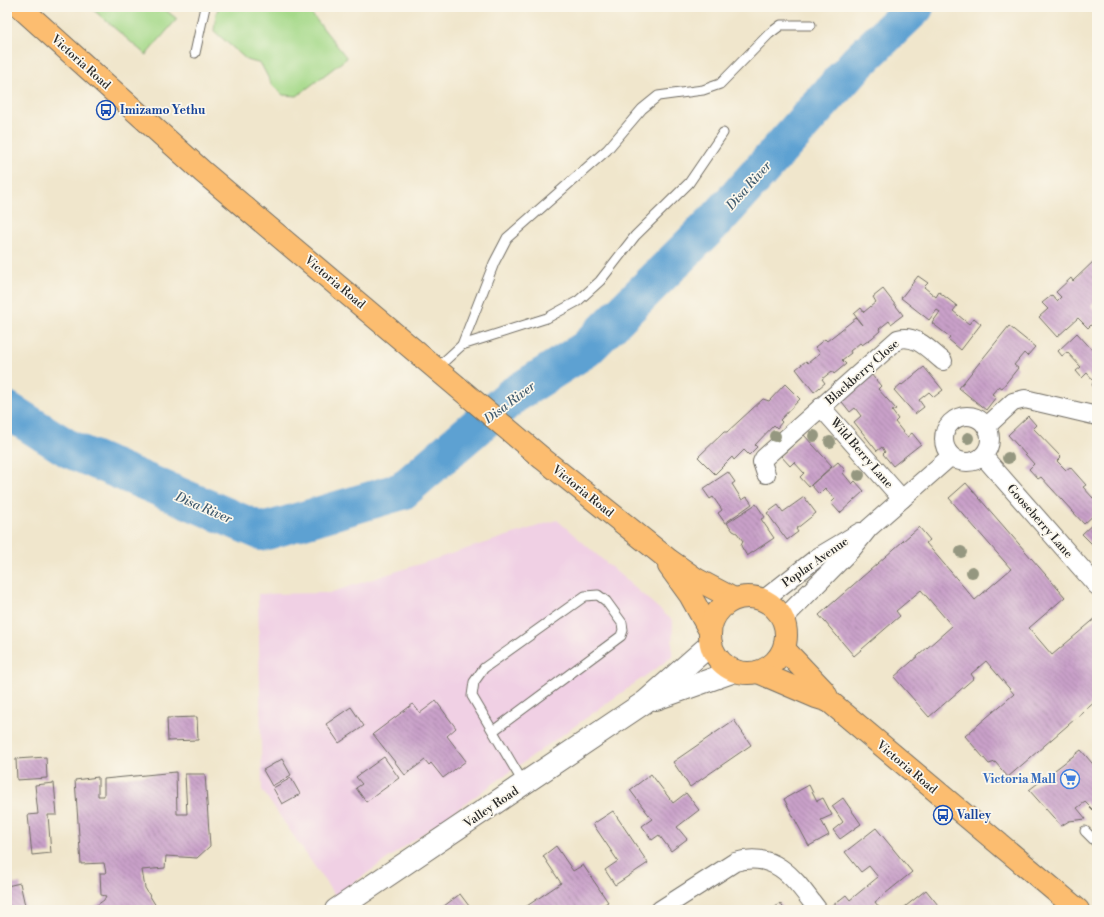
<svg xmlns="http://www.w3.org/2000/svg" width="1104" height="917" viewBox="0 0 1104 917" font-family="'Libre Bodoni',serif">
  <defs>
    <pattern id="building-back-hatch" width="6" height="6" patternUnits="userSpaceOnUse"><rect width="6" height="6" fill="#c9a0c9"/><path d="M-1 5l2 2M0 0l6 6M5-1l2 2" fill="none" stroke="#a383a3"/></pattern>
  </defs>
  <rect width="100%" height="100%" fill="#fbf7ec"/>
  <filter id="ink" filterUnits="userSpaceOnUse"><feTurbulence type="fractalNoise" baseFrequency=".025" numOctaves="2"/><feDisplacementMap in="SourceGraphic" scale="8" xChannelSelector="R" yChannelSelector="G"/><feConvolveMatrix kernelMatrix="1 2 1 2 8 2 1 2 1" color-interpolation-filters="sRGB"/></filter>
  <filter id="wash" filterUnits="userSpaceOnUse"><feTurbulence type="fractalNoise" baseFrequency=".012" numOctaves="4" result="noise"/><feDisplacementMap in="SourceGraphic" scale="16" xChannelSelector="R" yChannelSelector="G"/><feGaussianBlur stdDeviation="0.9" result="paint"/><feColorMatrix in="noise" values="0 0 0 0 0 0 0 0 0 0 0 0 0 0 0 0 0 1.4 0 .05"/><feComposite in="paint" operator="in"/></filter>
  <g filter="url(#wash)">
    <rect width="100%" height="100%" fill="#f0e6cc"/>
    <polygon fill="#f0d0e4" points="557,520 673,621 672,657 335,896 262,790 258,594 329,593"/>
    <g fill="#a5d989" stroke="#68825a">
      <polygon points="90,7 162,7 177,19 146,55"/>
      <polygon points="219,7 306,7 347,58 297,96 283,95 272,85 261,64 247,60 214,31 216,13"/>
    </g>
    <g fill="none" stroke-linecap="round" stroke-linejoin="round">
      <polyline stroke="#5da1d2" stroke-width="38" points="7,410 69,449 263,532 402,491 512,396 586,349 721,215 858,62 915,7"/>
    </g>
    <g id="blocks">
      <g fill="url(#building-back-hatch)">
        <polygon points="1097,258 1097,300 1091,306 1097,312 1097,324 1094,322 1088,328 1078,318 1057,337 1039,317 1048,309 1042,303 1052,295 1057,301 1061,297 1056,292 1071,278 1073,281"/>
        <polygon points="918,276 928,283 924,287 936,297 939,292 957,306 953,311 969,324 974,318 981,324 961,350 948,339 950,337 932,323 940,312 937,310 929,320 901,298"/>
        <polygon points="883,289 903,315 891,324 889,321 879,329 880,331 872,338 862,345 860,343 850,351 851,353 842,360 846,364 834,374 832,371 822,379 825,383 814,392 796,369 806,361 808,363 820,353 815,347 825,339 827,341 856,318 862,325 854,314 861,308 864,312 876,302 873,297"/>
        <polygon points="1009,326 1035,347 1027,356 1024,353 1014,365 1018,368 1002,388 999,386 992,394 996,397 986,410 959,388"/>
        <polygon points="1077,333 1095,353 1097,351 1097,391 1092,385 1094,381 1087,373 1082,378 1076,371 1081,367 1067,352 1062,356 1058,351"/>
        <polygon points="924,367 943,390 934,397 929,392 919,400 924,407 915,414 894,390 901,384 902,385"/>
        <polygon points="870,373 881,386 878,389 896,409 892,411 898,419 895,422 907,437 912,433 921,444 893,466 883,454 885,452 882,447 877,451 854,422 861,416 855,408 850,412 839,398"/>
        <polygon points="785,384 800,399 780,420 782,422 777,428 774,425 755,445 757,447 749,455 744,450 734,460 732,457 715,474 698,457 724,432 727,432 763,399 769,401"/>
        <polygon points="1028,416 1036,425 1033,428 1061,457 1057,461 1066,470 1070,467 1086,485 1083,487 1093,498 1097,494 1097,512 1084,524 1041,477 1038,479 1029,469 1034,464 1008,435"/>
        <polygon points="804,435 832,466 809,487 800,477 804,473 794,462 790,466 781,456"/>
        <polygon points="838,462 845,470 843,473 852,484 855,481 864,491 840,513 831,503 835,499 825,488 819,494 811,485"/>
        <polygon points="728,472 735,482 732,484 742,500 747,497 752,504 725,523 718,513 722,510 713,497 710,499 703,489"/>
        <polygon points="966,483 1065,597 1029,628 1052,655 1097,617 1097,700 1008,777 995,762 989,764 965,736 1014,694 986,661 971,674 974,678 929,717 894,677 952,626 921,590 896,611 900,616 854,656 819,615 919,527 930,540 926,543 975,600 1011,569 949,498"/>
        <polygon points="804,497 816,513 796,529 798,532 787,540 767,513 778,505 783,512"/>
        <polygon points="756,504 765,517 761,519 774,538 747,556 741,546 743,541 737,533 733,531 727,523"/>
        <polygon points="1097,520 1097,541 1093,545 1082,534"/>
        <polygon points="436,701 456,728 447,736 466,761 443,778 431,763 429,765 425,760 405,775 373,734 413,704 420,713"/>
        <polygon points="351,707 364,726 339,743 326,724"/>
        <polygon points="197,717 198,740 168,741 167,718"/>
        <polygon points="734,720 751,745 690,787 673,762"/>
        <polygon points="1081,750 1097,769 1097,814 1085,802 1077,808 1086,819 1069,821 1061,826 1029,790"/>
        <polygon points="46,757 47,778 17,780 16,759"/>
        <polygon points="384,757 399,778 366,802 356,788 362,784 356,777"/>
        <polygon points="282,759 291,775 272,786 263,770"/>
        <polygon points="176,772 177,814 187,814 185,774 205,774 210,846 197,858 166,856 165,868 142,870 145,888 156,906 151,910 90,910 104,900 106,896 101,895 100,873 106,873 104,863 81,864 75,780 98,777 98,796 104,796 104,779"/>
        <polygon points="651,774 673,803 686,793 699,810 677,827 687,839 671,851 659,835 652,840 642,826 652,819 630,790"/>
        <polygon points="291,778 300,794 282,804 273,788"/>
        <polygon points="54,783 57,815 48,815 51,853 32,855 28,815 38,814 35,785"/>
        <polygon points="809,785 817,801 823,798 832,815 821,820 829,835 809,846 784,799"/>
        <polygon points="843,798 861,824 840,839 833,830 843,822 832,806"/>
        <polygon points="613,811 648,863 615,885 605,870 618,861 593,824"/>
        <polygon points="876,828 912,872 875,902 881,910 836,910 832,906 846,895 850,900 878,877 869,866 861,872 845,852"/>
        <polygon points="556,846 573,871 583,865 608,902 596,910 560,910 558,907 553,910 521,910 561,883 543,856"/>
        <polygon points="20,883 26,910 7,910 7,886"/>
        <polygon points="926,890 942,910 901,910"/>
        <polygon points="460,894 472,910 442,910 440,909"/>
        <polygon points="780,903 785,910 772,910"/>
      </g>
    </g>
  </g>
  <g filter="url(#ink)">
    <use href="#blocks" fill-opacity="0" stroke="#706c63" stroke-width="1"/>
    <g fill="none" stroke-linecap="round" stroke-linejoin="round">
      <g stroke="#706c63" stroke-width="11">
        <g id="service">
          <polyline points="7,11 10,7"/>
          <polyline points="195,53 205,7"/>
          <polyline points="462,345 547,318 578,301 600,281 635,236 689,183 723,133"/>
          <polyline points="437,368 462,345 494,263 507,238 607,150 642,109 658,96 703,90 720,84 769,34 781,25 811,25"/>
          <polyline points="493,731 621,636 623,630 622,623 606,601 598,595 585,596 484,668 474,682 472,696 524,784"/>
          <polyline points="1085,831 1097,843"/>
        </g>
      </g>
      <g stroke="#706c63" stroke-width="20">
        <g id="minor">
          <polyline points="821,407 902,499"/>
          <circle cx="967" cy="439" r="23"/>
          <polyline points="986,427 1013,402 1025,399 1097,416"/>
          <polyline points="983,456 1097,586"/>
          <path d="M766,474L762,462L764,458L898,339C917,334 930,351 943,361"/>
          <polyline points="763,600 818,557 860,532"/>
          <polyline points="783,619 853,548 869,528 951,456"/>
          <path d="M660,910L735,862C777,850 795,880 818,910"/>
        </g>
      </g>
      <g stroke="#706c63" stroke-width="24">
        <g id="tertiary">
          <polyline points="656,699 735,671"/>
          <polyline points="336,910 645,702 711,644"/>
        </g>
      </g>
      <g stroke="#706c63" stroke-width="24">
        <g id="primary">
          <polyline points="20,7 203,172 543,459 669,560 696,579 734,599"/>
          <polyline points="669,566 690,595 710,631"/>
          <circle cx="748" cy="635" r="38"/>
          <polyline points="784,649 824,691 829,701 1078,910"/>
          <polyline points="758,672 816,697 829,701"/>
        </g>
      </g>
      <use href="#service" stroke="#fff" stroke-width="9"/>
      <use href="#minor" stroke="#fff" stroke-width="18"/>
      <use href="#tertiary" stroke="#fff" stroke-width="22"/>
      <use href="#primary" stroke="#fcbd6f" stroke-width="22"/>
    </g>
    <g fill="#959780">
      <circle cx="775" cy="436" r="6"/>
      <circle cx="814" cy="436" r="6"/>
      <circle cx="968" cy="438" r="6"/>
      <circle cx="830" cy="442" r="6"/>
      <circle cx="1008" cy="458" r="6"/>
      <circle cx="859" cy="475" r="6"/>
      <circle cx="961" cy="552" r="6"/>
      <circle cx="972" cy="572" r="6"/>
    </g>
  </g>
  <defs>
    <g id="bus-ring" transform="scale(1)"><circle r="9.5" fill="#fbf7ec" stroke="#1a4fb4" stroke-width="1.5"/><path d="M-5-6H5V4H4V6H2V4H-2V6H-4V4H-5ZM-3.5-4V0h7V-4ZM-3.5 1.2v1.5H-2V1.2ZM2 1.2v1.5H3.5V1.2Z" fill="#1a4fb4"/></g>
    <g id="supermarket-ring" transform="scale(1)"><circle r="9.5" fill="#fbf7ec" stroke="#3f7fe0" stroke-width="1.5"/><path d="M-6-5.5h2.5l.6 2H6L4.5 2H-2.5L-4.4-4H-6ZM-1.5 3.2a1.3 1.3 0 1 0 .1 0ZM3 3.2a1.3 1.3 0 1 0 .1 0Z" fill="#3f7fe0"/></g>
  </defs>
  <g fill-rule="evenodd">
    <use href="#bus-ring" x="106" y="110"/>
    <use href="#supermarket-ring" x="1070" y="779"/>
    <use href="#bus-ring" x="943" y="815"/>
  </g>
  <g text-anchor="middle" stroke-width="3.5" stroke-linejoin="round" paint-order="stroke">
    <g font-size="12" fill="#2b2b2b" stroke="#fbf7ec">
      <text transform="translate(81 62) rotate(42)" y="4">Victoria Road</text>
      <text transform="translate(335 282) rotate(40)" y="4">Victoria Road</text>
      <text transform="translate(862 372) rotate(-41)" y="4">Blackberry Close</text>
      <text transform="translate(862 453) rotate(49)" y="4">Wild Berry Lane</text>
      <text transform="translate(583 491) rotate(39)" y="4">Victoria Road</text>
      <text transform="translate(1040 521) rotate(49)" y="4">Gooseberry Lane</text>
      <text transform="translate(815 562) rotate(-35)" y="4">Poplar Avenue</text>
      <text transform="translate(907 767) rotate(40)" y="4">Victoria Road</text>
      <text transform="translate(491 807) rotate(-34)" y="4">Valley Road</text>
    </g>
    <g font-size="12" font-weight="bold" fill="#164399" stroke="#fbf7ec" text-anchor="start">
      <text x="120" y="114">Imizamo Yethu</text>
      <text x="957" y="819">Valley</text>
    </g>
    <g font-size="12" font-weight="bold" fill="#366cbe" stroke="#fbf7ec" text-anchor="end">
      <text x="1056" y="783">Victoria Mall</text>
    </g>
    <g font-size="13" font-style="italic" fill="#3f5a6e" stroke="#fbf7ec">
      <text transform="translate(748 185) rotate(-48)" y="5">Disa River</text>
      <text transform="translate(509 402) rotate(-37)" y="5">Disa River</text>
      <text transform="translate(204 507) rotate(23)" y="5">Disa River</text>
    </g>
  </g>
  <rect width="1104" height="917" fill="none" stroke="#fbf7ec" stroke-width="24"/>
</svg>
